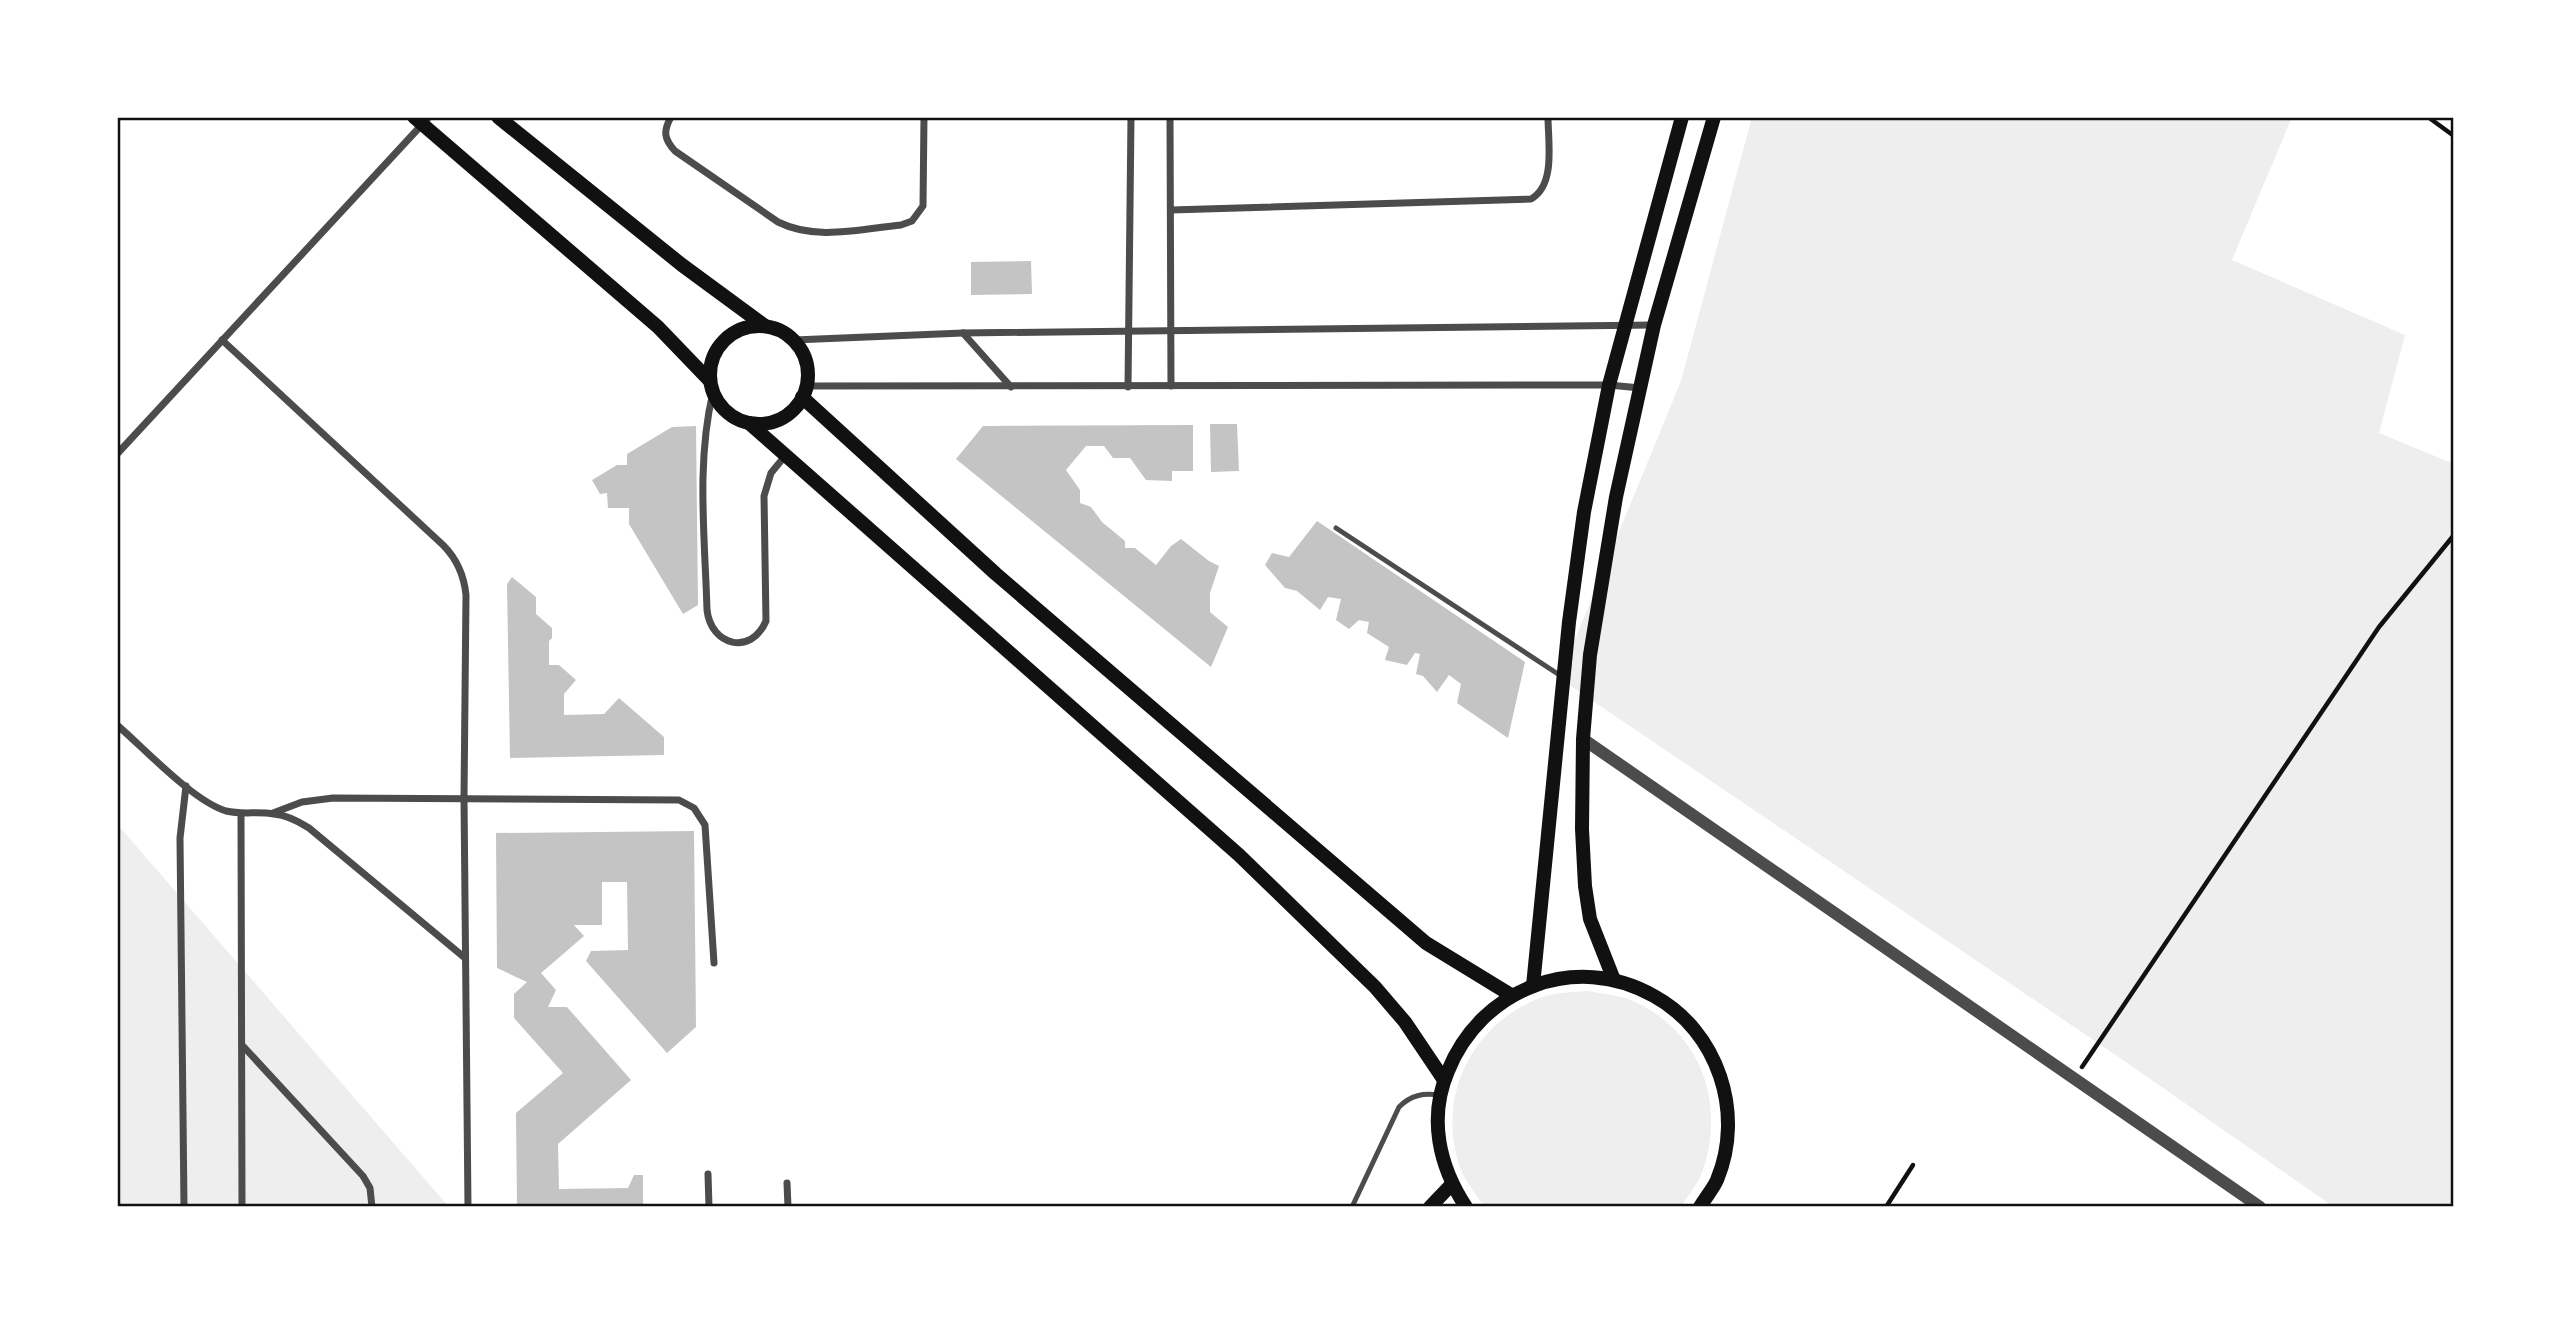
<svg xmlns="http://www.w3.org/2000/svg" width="2571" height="1324" viewBox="0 0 2571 1324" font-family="'Source Serif 4',serif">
  <rect width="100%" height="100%" fill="#fff"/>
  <g fill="#eee">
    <polygon points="1752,117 2292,117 2232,260 2405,335 2379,433 2454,464 2454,1207 2334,1207 2123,1060 1559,678 1681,381"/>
    <polygon points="117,824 449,1207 117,1207"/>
    <path d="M1589,991C1602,994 1618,995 1631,1000C1700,1030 1726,1101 1703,1170C1699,1183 1688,1195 1681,1207H1484C1477,1195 1466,1183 1461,1170C1434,1097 1473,1020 1546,996C1559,992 1575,992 1589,991Z"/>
  </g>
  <g fill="#c4c4c4">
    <polygon points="1031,261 1032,294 971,295 971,262"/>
    <polygon points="1210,424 1237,424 1239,471 1211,472"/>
    <polygon points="1193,425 1193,471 1172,471 1172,481 1146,480 1130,458 1113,458 1104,446 1086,446 1066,470 1080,490 1080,503 1091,507 1102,522 1125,541 1125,548 1135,548 1156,565 1171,546 1181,539 1209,561 1219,566 1210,593 1210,612 1228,627 1211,667 956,459 983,426"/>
    <polygon points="696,426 698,605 683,614 629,524 629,508 608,508 607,493 600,494 592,480 617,465 627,465 627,454 672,427"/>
    <polygon points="1317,521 1525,662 1508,738 1457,703 1461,684 1449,675 1437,692 1423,676 1416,674 1420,654 1415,653 1407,665 1385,660 1389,647 1367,633 1369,622 1359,620 1349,629 1336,620 1341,599 1328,597 1320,610 1297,591 1285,588 1265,565 1272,553 1289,557"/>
    <polygon points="512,577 536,597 536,614 552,628 552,638 549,641 549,665 559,665 576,680 564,694 564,715 604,714 619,698 664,737 664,755 510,758 507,584"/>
    <polygon points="694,831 696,1027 667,1053 586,961 591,951 628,950 627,882 602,882 602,925 574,925 584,936 541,973 556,990 548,1007 567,1007 631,1080 558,1144 559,1189 628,1188 634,1175 643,1175 643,1207 517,1207 516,1113 563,1073 514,1018 514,994 527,982 497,968 496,833"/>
  </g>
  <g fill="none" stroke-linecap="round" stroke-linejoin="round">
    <g stroke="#111" stroke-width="4.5">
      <polyline points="2428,117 2454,136"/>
      <polyline points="2082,1067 2379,627 2454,535"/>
      <polyline points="1886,1207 1913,1165"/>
    </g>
    <g stroke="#4c4c4c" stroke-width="5">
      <polyline points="1336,528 1561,676"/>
      <path d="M1352,1207L1399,1107C1411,1095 1423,1093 1439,1095"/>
    </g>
    <g stroke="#4c4c4c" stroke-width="7">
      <path d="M671,117C663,131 664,139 675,151L778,222C816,241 860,229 901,225L912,221L923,206L924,117"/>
      <polyline points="1170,117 1171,386"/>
      <path d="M1171,210L1531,199C1556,185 1548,142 1548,117"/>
      <polyline points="963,333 1011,387"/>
      <path d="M222,340L443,545C457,559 464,575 466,595L464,798L468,1207"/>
      <polyline points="794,340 963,333 1654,325"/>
      <polyline points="807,386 1609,385 1640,388"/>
      <polyline points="1128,387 1131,117"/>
      <path d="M713,392C696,463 705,538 707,610C711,646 751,656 766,621L764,496L771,473L785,456"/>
      <polyline points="117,454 429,117"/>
      <path d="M117,725C145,749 193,801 226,811C242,815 258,811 274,814C287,815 298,821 309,828L465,958"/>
      <polyline points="273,813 302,802 333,798 679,800 694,808 705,825 714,963"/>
      <polyline points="241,814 242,1207"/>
      <polyline points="242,1045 363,1176 370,1188 372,1207"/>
      <polyline points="708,1174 709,1207"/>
      <polyline points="787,1183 788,1207"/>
      <polyline points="184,1207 180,838 186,786"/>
    </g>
    <polyline stroke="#4c4c4c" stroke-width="12" points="1583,739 2260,1207"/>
    <g stroke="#111" stroke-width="14">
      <polyline points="414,117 658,327 709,380"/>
      <polyline points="498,117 682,265 765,326"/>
      <circle cx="759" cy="375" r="49"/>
      <polyline points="802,397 996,574 1426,943 1511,995"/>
      <polyline points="749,423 1239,855 1375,987 1405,1022 1444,1080"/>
      <polyline points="1614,980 1590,919 1585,886 1582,829 1583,739 1590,655 1616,497 1654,325 1714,117"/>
      <polyline points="1533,986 1569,622 1584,512 1609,385 1682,117"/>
      <polyline points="1430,1207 1452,1184"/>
      <path d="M1466,1207C1439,1166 1428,1118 1448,1071C1481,989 1575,951 1654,996C1718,1031 1745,1113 1717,1180C1713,1189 1705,1198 1700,1207"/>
    </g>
  </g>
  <rect width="2571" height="1324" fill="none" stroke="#ffffff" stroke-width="238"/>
  <rect x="119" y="119" width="2333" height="1086" fill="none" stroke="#111" stroke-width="2.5"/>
</svg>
